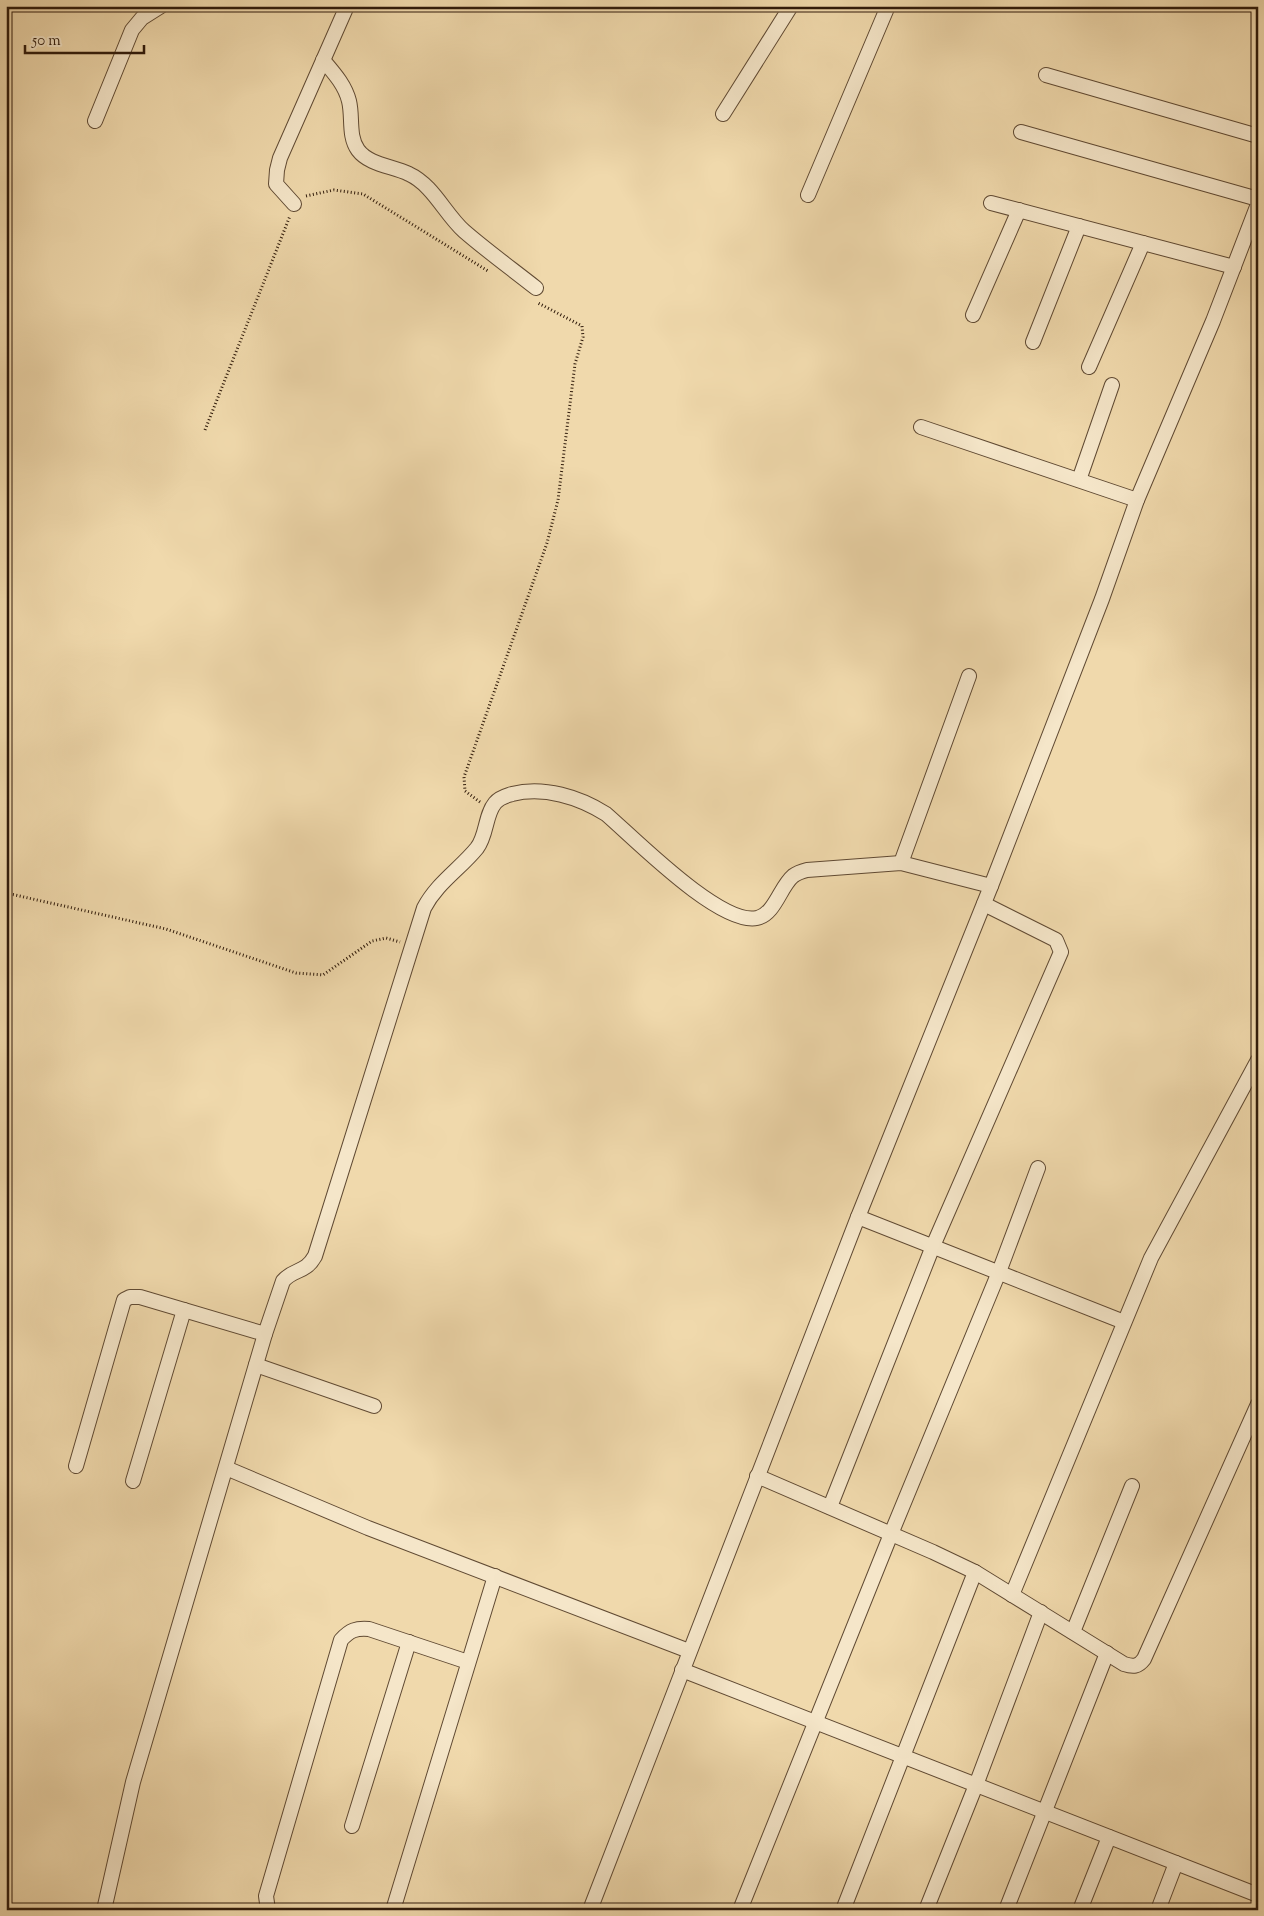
<svg xmlns="http://www.w3.org/2000/svg" width="1264" height="1916" viewBox="0 0 1264 1916" font-family="'Sorts Mill Goudy',serif">
  <rect width="100%" height="100%" fill="#f0d9ac"/>
  <filter id="stains"><feTurbulence type="fractalNoise" baseFrequency=".004" numOctaves="4"/><feColorMatrix values="0 0 0 0 .2 0 0 0 0 .09 0 0 0 0 .02 0 0 0 .5 -.17"/></filter>
  <radialGradient id="worn" r=".72"><stop offset=".6" stop-color="#630" stop-opacity="0"/><stop offset="1" stop-color="#630" stop-opacity=".3"/></radialGradient>
  <g fill="none" stroke-linecap="round" stroke-linejoin="round">
    <g stroke="#604a33" stroke-width="16">
      <g id="minor">
        <path d="M323,60C334,73 345,85 349,101C353,117 348,136 358,150C369,165 393,166 409,174C433,185 445,214 464,231C487,251 512,269 536,288"/>
        <polyline points="1046,75 1258,136"/>
        <polyline points="723,114 791,6"/>
        <polyline points="95,121 132,30 142,18 161,6"/>
        <polyline points="1021,132 1258,199"/>
        <polyline points="808,195 888,6"/>
        <polyline points="991,203 1234,267"/>
        <polyline points="294,204 276,184 277,170 280,158 347,6"/>
        <polyline points="973,315 1019,210"/>
        <polyline points="1033,342 1079,226"/>
        <polyline points="1089,367 1143,243"/>
        <polyline points="921,427 1137,500"/>
        <polyline points="1079,480 1112,385"/>
        <polyline points="901,863 969,676"/>
        <polyline points="858,1217 1124,1322"/>
        <polyline points="256,1365 374,1406"/>
        <polyline points="76,1466 124,1300 130,1297 140,1297 265,1334"/>
        <polyline points="226,1468 368,1528 689,1651"/>
        <path d="M757,1476L933,1552L975,1572L1124,1664C1133,1667 1138,1667 1144,1659L1258,1404"/>
        <polyline points="133,1481 184,1310"/>
        <polyline points="830,1507 933,1246 1061,952 1056,940 984,904"/>
        <polyline points="1012,1595 1151,1258 1258,1060"/>
        <polyline points="1073,1632 1132,1486"/>
        <polyline points="682,1670 1258,1895"/>
        <polyline points="352,1826 409,1642"/>
        <path d="M104,1910L133,1782L265,1334L283,1281C294,1268 305,1274 315,1256L424,908C437,883 460,869 477,848C487,835 485,815 495,803C500,797 506,796 512,794C544,786 579,797 606,814C634,838 720,926 757,918C775,914 780,887 793,876C797,873 803,871 807,870L901,863L991,886"/>
        <path d="M268,1910L266,1896L341,1640C350,1630 356,1628 369,1629L468,1662"/>
        <polyline points="393,1910 495,1576"/>
        <polyline points="590,1910 858,1217 991,886 1102,599 1137,500 1213,321 1258,204"/>
        <polyline points="740,1910 891,1534 999,1272 1038,1168"/>
        <polyline points="843,1910 975,1572"/>
        <polyline points="926,1910 976,1785 1041,1612"/>
        <polyline points="1006,1910 1107,1653"/>
        <polyline points="1080,1910 1109,1837"/>
        <polyline points="1158,1910 1176,1863"/>
      </g>
    </g>
    <g stroke="#301b0b" stroke-width="3" stroke-dasharray="1 2.5" stroke-linecap="butt">
      <polyline points="306,196 334,190 363,194 488,271"/>
      <polyline points="205,430 290,216"/>
      <polyline points="480,802 465,791 464,777 547,543 558,500 575,364 583,337 582,326 538,303"/>
      <polyline points="6,893 166,929 296,973 323,975 372,941 386,938 400,942"/>
    </g>
    <use href="#minor" stroke="#f5e6c9" stroke-width="14"/>
  </g>
  <rect width="1264" height="1916" fill="none" stroke="#f0d9ac" stroke-width="25"/>
  <rect x="8" y="8" width="1249" height="1901" fill="none" stroke="#301b0b" stroke-width="2.5"/>
  <rect x="12" y="12" width="1239" height="1891" fill="none" stroke="#301b0b"/>
  <path d="M25 45v8h119v-8" fill="none" stroke="#301b0b" stroke-width="2.5"/>
  <text x="32" y="45" font-size="15" fill="#301b0b" stroke="#f5e6c9" stroke-width="4" paint-order="stroke">50 m</text>
  <rect width="100%" height="100%" filter="url(#stains)"/>
  <rect width="100%" height="100%" fill="url(#worn)"/>
</svg>
